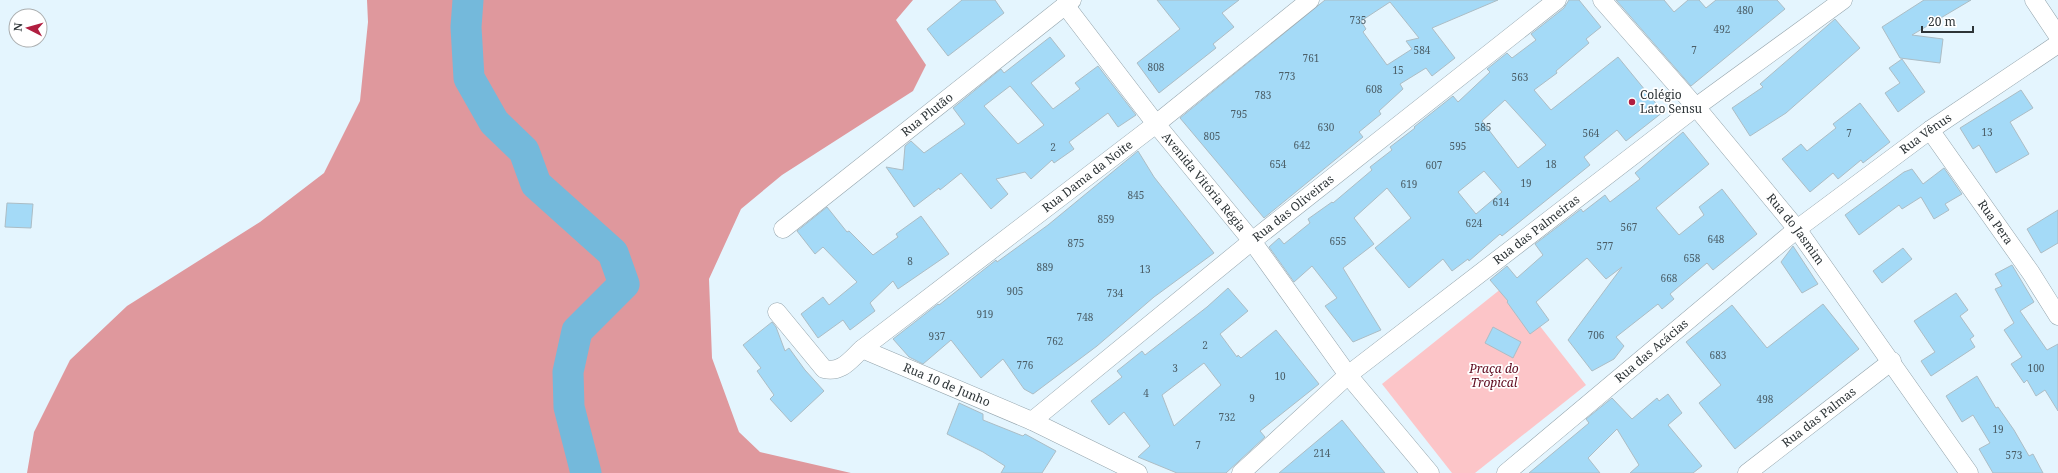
<svg xmlns="http://www.w3.org/2000/svg" width="2058" height="473" viewBox="0 0 2058 473" font-family="'Noto Serif',serif">
  <rect width="100%" height="100%" fill="#e4f5fe"/>
  <polygon fill="#fcc5c8" points="1507,284 1586,385 1475,473 1452,473 1382,384"/>
  <polygon fill="#df989d" points="367,0 913,0 896,20 926,65 913,91 782,175 741,209 709,279 712,358 739,432 760,452 851,473 27,473 34,432 70,360 127,306 260,222 324,173 360,101 368,22"/>
  <g fill="none" stroke-linecap="round" stroke-linejoin="round">
    <polyline stroke="#74b9db" stroke-width="31" points="468,0 466,27 469,78 494,122 524,151 536,184 613,253 624,284 577,331 568,372 569,407 586,473"/>
  </g>
  <g fill="#a4daf7" stroke="#acbdc5" fill-rule="evenodd">
    <polygon points="962,0 995,0 1004,13 948,56 927,29"/>
    <polygon points="1157,0 1239,0 1222,13 1234,27 1213,44 1216,48 1159,93 1137,63 1180,29"/>
    <path d="M1325,0H1498L1432,28L1455,58L1432,76L1426,68L1400,84L1403,89L1379,111L1381,114L1359,132L1363,137L1264,218L1180,118ZM1390,2L1419,38L1406,41L1412,49L1387,65L1363,32L1366,29L1361,21Z"/>
    <path d="M1569,0H1579L1601,27L1586,39L1589,43L1556,71L1557,73L1534,90L1551,110L1618,57L1663,112L1626,141L1617,130L1584,157L1590,165L1502,236L1500,234L1469,261L1468,259L1452,271L1443,259L1409,288L1375,248L1411,218L1387,188L1354,218L1374,244L1343,268L1381,330L1353,342L1325,306L1337,298L1312,266L1294,282L1269,247L1279,238L1284,244L1310,223L1308,219L1332,202L1333,203L1372,170L1370,167L1392,150L1390,147L1415,128L1414,127L1453,96L1458,102L1490,72L1487,69L1507,53L1512,58L1536,40L1531,34L1564,8ZM1505,100L1546,145L1518,168L1482,121ZM1484,171L1502,192L1476,214L1458,192Z"/>
    <polygon points="1616,0 1664,0 1674,12 1688,0 1699,0 1706,8 1716,0 1777,0 1785,9 1691,86"/>
    <polygon points="1924,0 1971,0 1912,35 1943,39 1940,63 1900,58 1882,27"/>
    <polygon points="1835,19 1860,48 1786,113 1750,136 1732,108 1763,87 1760,84"/>
    <path d="M1050,37L1065,56L1031,83L1053,109L1080,89L1075,83L1098,66L1136,115L1118,127L1108,113L1069,142L1074,149L1054,163L1052,160L1031,179L1025,172L996,179L1008,194L991,209L961,173L940,190L939,188L914,207L886,167L903,170L905,146L911,141L924,153L965,124L953,108L1001,69L1004,73ZM1010,86L1044,125L1018,144L984,106Z"/>
    <polygon points="1902,59 1925,92 1898,112 1885,93 1900,83 1889,68"/>
    <polygon points="2021,90 2033,108 2010,122 2029,154 1996,173 1979,145 1973,149 1960,128"/>
    <polygon points="1860,103 1890,142 1863,163 1861,160 1838,179 1833,173 1810,192 1782,159 1801,144 1807,151 1836,128 1833,124"/>
    <polygon points="1683,132 1709,164 1656,208 1679,235 1704,215 1699,207 1722,189 1757,234 1713,270 1707,263 1670,294 1674,299 1662,309 1658,304 1616,337 1624,346 1614,359 1592,371 1568,340 1622,267 1606,279 1587,258 1536,302 1549,320 1530,334 1507,302 1508,301 1490,280 1507,266 1517,278 1543,255 1535,244 1581,209 1583,212 1605,195 1610,202 1640,179 1635,173"/>
    <polygon points="1138,151 1154,177 1214,253 1154,297 1097,346 1033,394 1024,389 1003,359 981,378 951,340 923,364 909,357 893,339 938,304 939,305 996,260 997,262 1048,225"/>
    <polygon points="1944,168 1962,194 1945,204 1949,210 1934,219 1921,197 1902,209 1899,205 1859,235 1845,215 1904,172 1912,169 1923,184"/>
    <polygon points="7,203 33,204 31,228 5,227"/>
    <polygon points="827,207 847,232 849,231 873,255 898,237 896,234 921,216 949,254 898,289 893,281 870,303 875,311 850,330 843,320 818,338 801,314 823,297 829,305 857,282 823,247 815,254 797,231"/>
    <polygon points="2058,210 2058,243 2041,253 2027,229"/>
    <polygon points="1793,246 1818,284 1802,293 1781,262"/>
    <polygon points="1903,248 1912,259 1882,283 1873,271"/>
    <polygon points="2012,265 2034,302 2020,311 2047,350 2058,344 2058,411 2045,390 2036,396 2027,380 2024,383 2011,364 2022,357 2004,330 2014,323 1995,289 2002,286 1995,274"/>
    <path d="M1228,288L1248,311L1220,334L1237,357L1238,355L1241,358L1276,330L1319,384L1260,431L1265,437L1226,473H1177L1138,457L1150,446L1124,412L1109,425L1091,401L1122,377L1117,371L1142,351L1145,355L1207,307ZM1204,363L1221,385L1174,426L1162,395Z"/>
    <polygon points="1956,293 1968,310 1960,316 1974,336 1970,339 1975,347 1931,376 1921,361 1935,352 1914,321"/>
    <polygon points="1823,304 1859,349 1735,449 1699,403 1721,385 1686,342 1732,305 1767,348"/>
    <polygon points="772,322 776,327 785,351 789,348 805,370 824,391 791,422 770,399 774,395 757,371 761,368 743,345"/>
    <polygon points="1493,327 1521,342 1513,358 1485,343"/>
    <polygon points="1977,376 1996,408 1998,407 2014,430 2029,456 2033,454 2043,473 1993,473 1979,449 1990,443 1973,415 1962,422 1946,396"/>
    <polygon points="1668,394 1682,413 1668,425 1702,466 1693,473 1630,473 1639,465 1617,429 1588,458 1600,473 1529,473 1589,423 1586,419 1612,398 1632,419 1657,398 1659,401"/>
    <polygon points="959,403 983,414 983,420 1023,436 1025,434 1056,451 1042,473 1001,473 1005,466 983,452 947,434"/>
    <polygon points="1342,420 1385,473 1279,473"/>
  </g>
  <g fill="none" stroke-linecap="round" stroke-linejoin="round">
    <g stroke="#94a4ac" stroke-width="19">
      <g id="street">
        <path id="s1" d="M1602,0L1696,107L1797,229L1969,473"/>
        <polyline points="2034,0 2058,36"/>
        <path id="s2" d="M1065,5L1156,124L1252,241L1348,375L1430,473"/>
        <path id="s3" d="M1930,130L2031,273L2058,316"/>
        <path id="s4" d="M783,229L1072,0"/>
        <path id="s5" d="M777,312L824,369C842,373 850,360 862,349L1156,124L1310,0"/>
        <path id="s6" d="M862,349L1032,421L1138,473"/>
        <path id="s7" d="M1032,421L1252,241L1557,0"/>
        <path id="s8" d="M1241,473L1348,375L1696,107L1843,0"/>
        <path id="s9" d="M1506,473L1797,229L1930,130L2058,44"/>
        <path id="s10" d="M1747,473L1892,361"/>
      </g>
    </g>
    <use href="#street" stroke="#fff" stroke-width="18"/>
  </g>
  <circle fill="#b11e40" stroke="#fff" stroke-width="1.5" cx="1632" cy="102" r="4"/>
  <g text-anchor="middle" stroke-width="3.5" stroke-linejoin="round" paint-order="stroke">
    <g font-size="10" fill="#4b5e67">
      <text x="1745" y="14">480</text>
      <text x="1358" y="24">735</text>
      <text x="1722" y="33">492</text>
      <text x="1422" y="54">584</text>
      <text x="1694" y="54">7</text>
      <text x="1311" y="62">761</text>
      <text x="1156" y="71">808</text>
      <text x="1398" y="74">15</text>
      <text x="1287" y="80">773</text>
      <text x="1520" y="81">563</text>
      <text x="1374" y="93">608</text>
      <text x="1263" y="99">783</text>
      <text x="1239" y="118">795</text>
      <text x="1326" y="131">630</text>
      <text x="1483" y="131">585</text>
      <text x="1987" y="136">13</text>
      <text x="1591" y="137">564</text>
      <text x="1849" y="137">7</text>
      <text x="1212" y="140">805</text>
      <text x="1302" y="149">642</text>
      <text x="1458" y="150">595</text>
      <text x="1053" y="151">2</text>
      <text x="1278" y="168">654</text>
      <text x="1551" y="168">18</text>
      <text x="1434" y="169">607</text>
      <text x="1526" y="187">19</text>
      <text x="1409" y="188">619</text>
      <text x="1136" y="199">845</text>
      <text x="1501" y="206">614</text>
      <text x="1106" y="223">859</text>
      <text x="1474" y="227">624</text>
      <text x="1629" y="231">567</text>
      <text x="1716" y="243">648</text>
      <text x="1338" y="245">655</text>
      <text x="1076" y="247">875</text>
      <text x="1605" y="250">577</text>
      <text x="1692" y="262">658</text>
      <text x="910" y="265">8</text>
      <text x="1045" y="271">889</text>
      <text x="1145" y="273">13</text>
      <text x="1669" y="282">668</text>
      <text x="1015" y="295">905</text>
      <text x="1115" y="297">734</text>
      <text x="985" y="318">919</text>
      <text x="1085" y="321">748</text>
      <text x="1596" y="339">706</text>
      <text x="937" y="340">937</text>
      <text x="1055" y="345">762</text>
      <text x="1205" y="349">2</text>
      <text x="1718" y="359">683</text>
      <text x="1025" y="369">776</text>
      <text x="1175" y="372">3</text>
      <text x="2036" y="372">100</text>
      <text x="1280" y="380">10</text>
      <text x="1146" y="397">4</text>
      <text x="1252" y="402">9</text>
      <text x="1765" y="403">498</text>
      <text x="1227" y="421">732</text>
      <text x="1998" y="433">19</text>
      <text x="1198" y="449">7</text>
      <text x="1322" y="457">214</text>
      <text x="2014" y="459">573</text>
    </g>
    <g font-size="12" fill="#2d3437" stroke="#fff" text-anchor="start">
      <text x="1640" y="99">Colégio<tspan x="1640" dy="14">Lato Sensu</tspan></text>
    </g>
    <g font-size="12" fill="#2d3437" stroke="#fff">
      <text dy="4" stroke="none"><textPath href="#s4" startOffset="184">Rua Plutão</textPath></text>
      <text dy="4" stroke="none"><textPath href="#s9" startOffset="540">Rua Vênus</textPath></text>
      <text dy="4" stroke="none"><textPath href="#s5" startOffset="403">Rua Dama da Noite</textPath></text>
      <text dy="4" stroke="none"><textPath href="#s2" startOffset="225">Avenida Vitória Régia</textPath></text>
      <text dy="4" stroke="none"><textPath href="#s7" startOffset="337">Rua das Oliveiras</textPath></text>
      <text dy="4" stroke="none"><textPath href="#s3" startOffset="113">Rua Pera</textPath></text>
      <text dy="4" stroke="none"><textPath href="#s1" startOffset="300">Rua do Jasmim</textPath></text>
      <text dy="4" stroke="none"><textPath href="#s8" startOffset="383">Rua das Palmeiras</textPath></text>
      <text dy="4" stroke="none"><textPath href="#s9" startOffset="190">Rua das Acácias</textPath></text>
      <text dy="4" stroke="none"><textPath href="#s6" startOffset="92">Rua 10 de Junho</textPath></text>
      <text dy="4" stroke="none"><textPath href="#s10" startOffset="91">Rua das Palmas</textPath></text>
    </g>
    <g font-size="12" font-style="italic" fill="#5e091d" stroke="#fff">
      <text x="1494" y="373">Praça do<tspan x="1494" dy="14">Tropical</tspan></text>
    </g>
  </g>
  <g transform="translate(28 28) rotate(276)"><circle r="19" fill="#ffffff" stroke="#abaeaf"/>
  <path d="M0-3L7 15L0 10L-7 15Z" fill="#b11e40"/>
  <text y="-6" font-size="11" font-weight="bold" text-anchor="middle" fill="#2d3437">N</text>
  </g>
  <path d="M1922 26v6h51v-6" fill="none" stroke="#2d3437" stroke-width="2"/>
  <text x="1928" y="26" font-size="12" fill="#2d3437" stroke="#ffffff" stroke-width="3" paint-order="stroke">20 m</text>
</svg>
